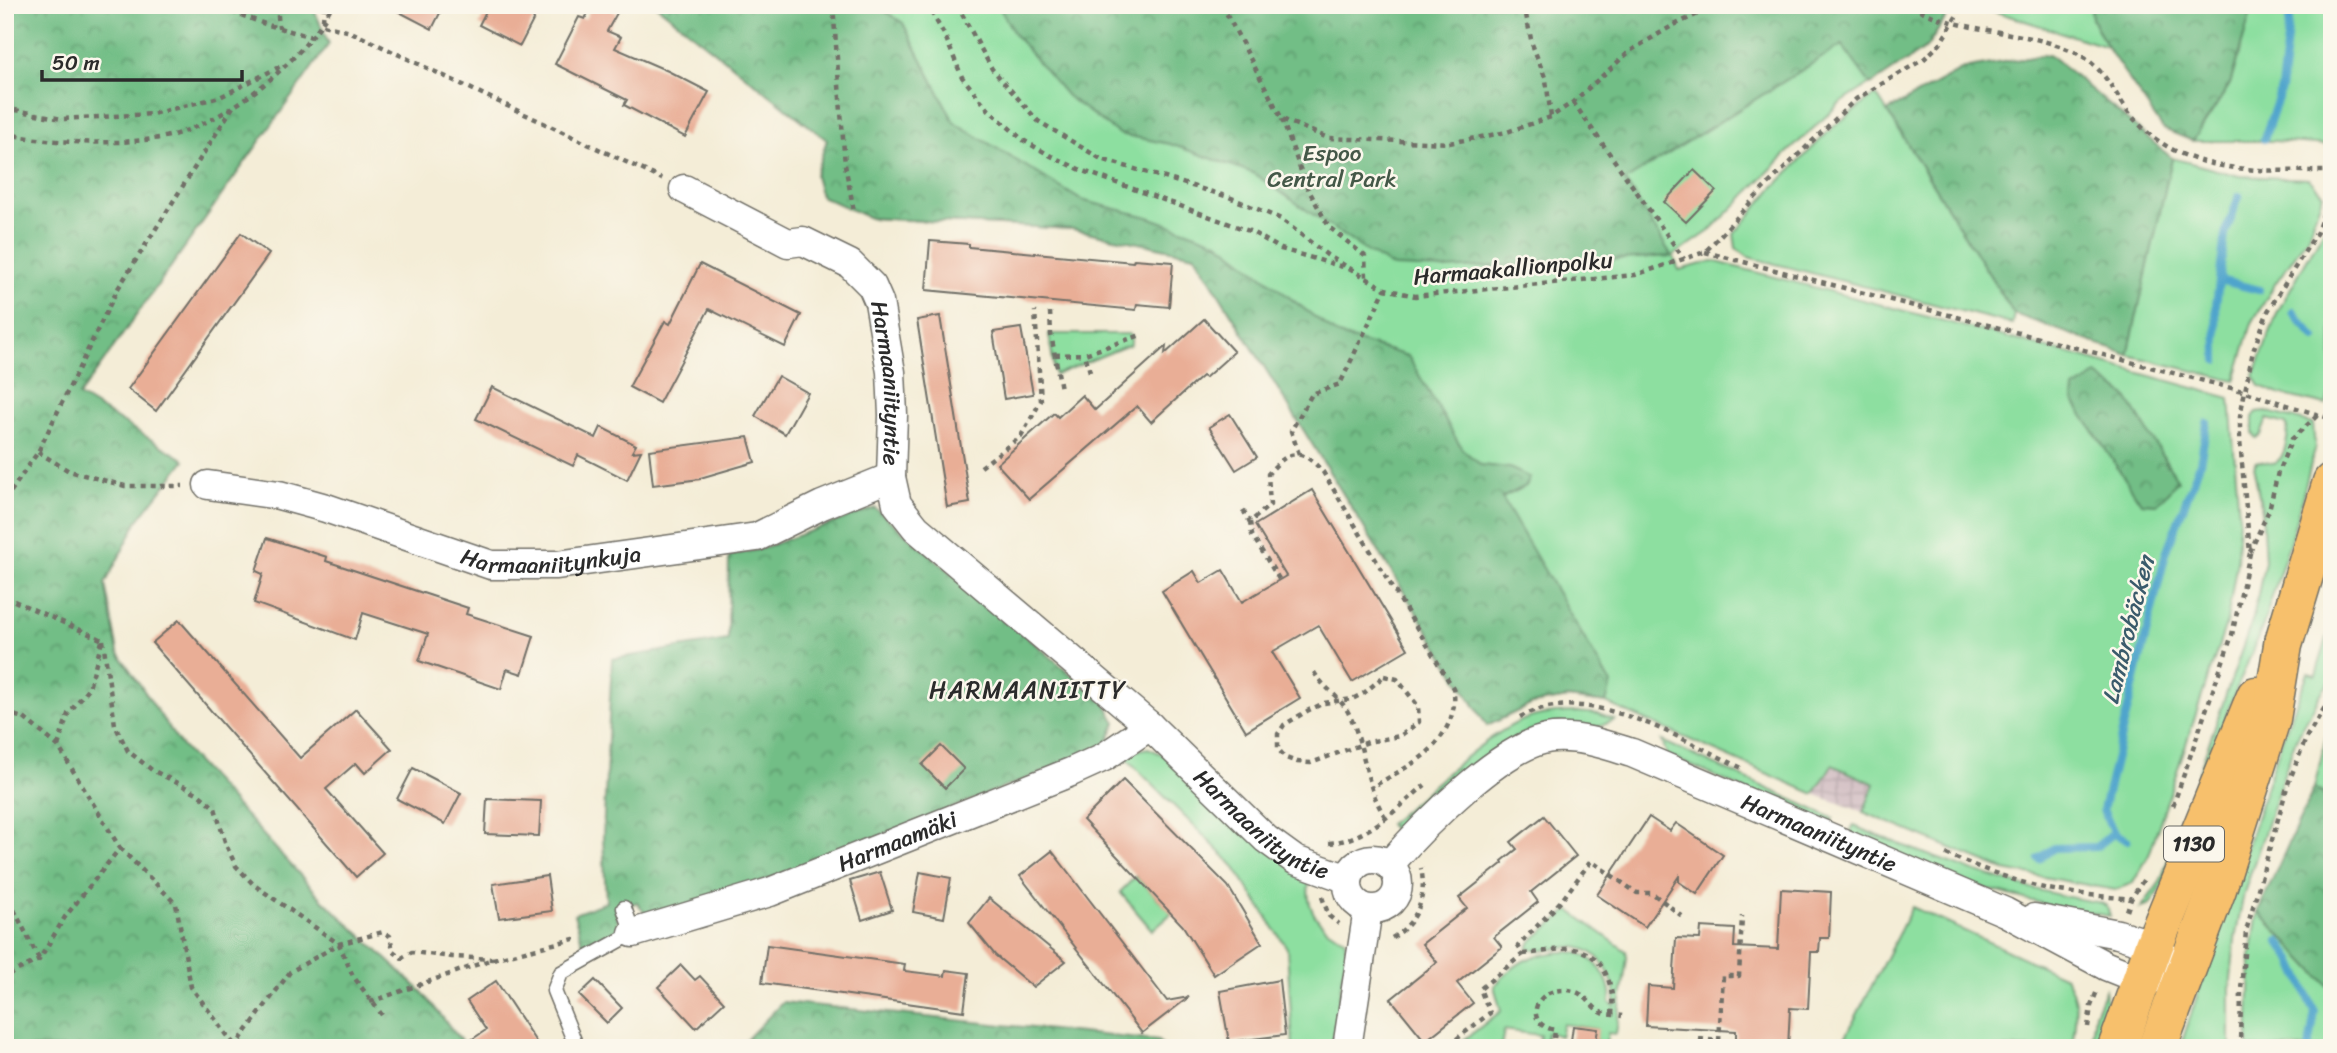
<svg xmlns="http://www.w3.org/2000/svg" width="2337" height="1053" viewBox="0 0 2337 1053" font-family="Sriracha,sans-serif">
  <defs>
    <pattern id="industrial-grid" width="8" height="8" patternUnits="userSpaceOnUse" patternTransform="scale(1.75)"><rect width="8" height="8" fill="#d2bec3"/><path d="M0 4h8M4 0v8" fill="none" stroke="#b4a3a8"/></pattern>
    <pattern id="forest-crowns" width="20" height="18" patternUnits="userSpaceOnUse" patternTransform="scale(1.75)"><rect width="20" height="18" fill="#72be86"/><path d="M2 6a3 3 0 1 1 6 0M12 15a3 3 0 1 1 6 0" fill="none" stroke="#5e9b6e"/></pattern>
  </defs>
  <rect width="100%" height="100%" fill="#fbf7ec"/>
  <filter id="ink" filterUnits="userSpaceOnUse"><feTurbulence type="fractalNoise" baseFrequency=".0143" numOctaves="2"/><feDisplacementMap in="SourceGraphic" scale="14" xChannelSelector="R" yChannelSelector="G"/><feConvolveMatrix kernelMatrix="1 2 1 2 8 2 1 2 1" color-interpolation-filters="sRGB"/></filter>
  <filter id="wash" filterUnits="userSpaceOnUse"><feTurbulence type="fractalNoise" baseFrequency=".00686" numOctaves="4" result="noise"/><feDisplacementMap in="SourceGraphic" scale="28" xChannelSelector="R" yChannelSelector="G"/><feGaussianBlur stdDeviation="1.57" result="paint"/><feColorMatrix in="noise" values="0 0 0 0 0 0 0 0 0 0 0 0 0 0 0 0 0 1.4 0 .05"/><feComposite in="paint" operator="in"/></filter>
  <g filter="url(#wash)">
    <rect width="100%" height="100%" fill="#f4edd7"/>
    <polygon fill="url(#industrial-grid)" points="1832,765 1875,784 1863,812 1814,794"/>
    <g fill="#8ddfa0" stroke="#5c8566" stroke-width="2">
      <polygon points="656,5 1954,5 1927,47 1838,105 1785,155 1711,230 1673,256 1679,270 1713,261 2086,358 2230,398 2239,516 2237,561 2227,621 2149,855 2133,883 2115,890 2004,870 1863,812 1875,784 1832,765 1814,794 1606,703 1568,698 1532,704 1487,726 1195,255 1073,229 870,218 821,196 815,176 827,140"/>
      <polygon points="1985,5 2091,5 2092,19 2107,47 1984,8"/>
      <polygon points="2253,5 2332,5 2332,125 2327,145 2274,141 2193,141 2230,84"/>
      <polygon points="1876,94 2014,314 2012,324 1748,257 1736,248 1734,234 1771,190 1832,128"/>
      <polygon points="2172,158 2239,176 2309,179 2323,194 2307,238 2275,284 2252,323 2235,381 2128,355"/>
      <polygon points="2332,215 2332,384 2326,405 2279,394 2260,386 2254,376 2278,311"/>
      <polygon points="1049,334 1128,334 1131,336 1131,344 1055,375"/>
      <path d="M2265,411L2313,424L2315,449L2292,535L2262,628L2227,712L2162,888L2150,904L2141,908L2160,882L2253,618L2265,561L2262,511L2254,470L2255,463L2259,461L2275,464C2285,457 2290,435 2286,424L2267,419L2261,435L2256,438L2253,433V417L2257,412Z"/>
      <polygon points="2332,622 2332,680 2323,690 2295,741 2244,893 2235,939 2230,989 2230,1048 2180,1048 2283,737 2308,673 2316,675"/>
      <path d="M1577,712L1598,714L1615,720L1598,727L1559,723L1531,730L1499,746L1395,831L1389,824C1427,792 1479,739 1523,720C1541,713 1559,713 1577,712Z"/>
      <polygon points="2332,725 2332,799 2314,788 2326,737"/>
      <polygon points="1662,741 1833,818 1829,827 1667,755"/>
      <path d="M1148,748L1162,754L1310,879C1303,907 1319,929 1345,939L1346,954L1331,1048H1293L1287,948L1233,865L1126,758L1134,751Z"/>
      <path d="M1854,826C1935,859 2014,889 2101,903L2107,906L2110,916L2059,908L1976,886L1847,836Z"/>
      <polygon points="1136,876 1172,913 1152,930 1120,892"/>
      <path d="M1912,907L2065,977C2081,1002 2075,1020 2072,1048H1840Z"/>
      <path d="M1569,910L1626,951L1627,958L1616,1034L1608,1033L1605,1048H1595L1597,1029L1563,1024L1560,1036L1547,1032L1544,1048H1538L1540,1035L1504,1030L1501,1048H1459L1460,1043L1501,1011L1494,986C1502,977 1517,963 1528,959C1536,955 1562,951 1571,952C1595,953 1613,981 1610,1003L1615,1006C1617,980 1601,947 1571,947C1558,946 1540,955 1528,948L1531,941Z"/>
      <polygon points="2258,911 2332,990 2332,1048 2248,1048 2251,957"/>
      <polygon points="2105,990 2109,1024 2105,1048 2091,1048 2095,1013"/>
    </g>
    <g fill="url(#forest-crowns)" stroke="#4e7458" stroke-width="2">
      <polygon points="5,5 312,5 329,44 79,396 185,460 138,520 105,584 118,652 179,743 322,899 422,992 467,1048 5,1048"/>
      <polygon points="656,5 875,5 903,23 954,122 1081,200 1148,217 1218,242 1338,335 1408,356 1462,449 1481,465 1510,468 1530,478 1526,486 1502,498 1611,684 1606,703 1568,698 1532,704 1487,726 1195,255 1073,229 870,218 821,196 815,176 827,140"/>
      <polygon points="998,5 1954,5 1927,47 1871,85 1842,45 1625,181 1672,256 1445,269 1394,267 1367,252 1253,173 1170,144 1119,134 1067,96 1015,35"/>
      <polygon points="2091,5 2253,5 2230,84 2193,141 2163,129 2107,47 2092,18"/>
      <polygon points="2049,54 2172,158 2128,355 2014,314 1887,111 1963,69"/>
      <polygon points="2097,375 2126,396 2178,481 2157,504 2141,503 2073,400 2074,389"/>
      <path d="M875,508L1106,704L1116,723L1108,741L1098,751L666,919L646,915L637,902L616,911C625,940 605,941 583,945L574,914L606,902L603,836L612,659L728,640L729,556L760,549Z"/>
      <polygon points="2314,788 2332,799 2332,990 2258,911"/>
      <polygon points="783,1002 1158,1041 1164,1048 738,1048"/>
    </g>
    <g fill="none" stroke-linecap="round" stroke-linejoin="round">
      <g stroke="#50a4cc" stroke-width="8">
        <polyline points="2264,139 2281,89 2291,5"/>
        <polyline points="2219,280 2259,290"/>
        <polyline points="2293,312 2315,338"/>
        <polyline points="2217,360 2216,305 2225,235 2239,196"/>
        <polyline points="2127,840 2114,833 2103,810 2166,553 2200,463 2207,423"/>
        <polyline points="2039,859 2054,848 2096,847 2114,833"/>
        <polyline points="2279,941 2292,960 2315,1012 2309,1048"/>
      </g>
    </g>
    <g id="blocks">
      <g fill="#e9ae96">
        <polygon points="386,5 444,5 432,29"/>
        <polygon points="489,5 541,5 520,46 479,25"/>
        <polygon points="592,5 603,5 617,13 607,31 621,37 615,48 668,71 709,92 685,137 624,105 627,100 555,64 579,17 585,19"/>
        <polygon points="1694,170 1716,191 1686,222 1664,202"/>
        <polygon points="241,233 269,254 156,411 128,389"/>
        <polygon points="930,241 969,244 969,247 1133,262 1134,259 1173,262 1169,307 1137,304 1136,310 926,290"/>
        <polygon points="700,264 801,315 785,347 709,309 659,403 629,387 665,321 670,324"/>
        <polygon points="940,316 970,503 947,507 917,320"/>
        <polygon points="1204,319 1234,352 1205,378 1202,376 1151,422 1137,406 1029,499 997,464 1054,413 1058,417 1082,395 1095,410 1166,346 1165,354"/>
        <polygon points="1021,328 1033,394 1004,399 993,332"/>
        <polygon points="778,376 808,393 785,434 755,416"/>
        <polygon points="492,387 596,438 601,427 636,445 632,452 641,451 627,480 578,455 573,466 476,419"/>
        <polygon points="1230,414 1257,457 1236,470 1209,427"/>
        <polygon points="748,437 755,462 700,478 700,479 653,485 649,450"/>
        <polygon points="1312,490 1408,649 1352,682 1318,625 1272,652 1300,698 1246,731 1162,591 1194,571 1201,583 1223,570 1242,602 1286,576 1255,525"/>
        <polygon points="267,538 327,557 326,561 468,608 466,614 534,636 522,674 507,669 501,689 419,661 428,634 363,613 355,640 254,603 263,574 256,571"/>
        <polygon points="179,620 300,758 356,709 392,749 365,773 356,763 326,789 383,853 356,877 152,643"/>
        <polygon points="941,746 964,769 945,788 922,765"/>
        <polygon points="413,768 461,793 445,824 397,799"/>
        <polygon points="1123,780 1228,886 1262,943 1214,975 1183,926 1083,820"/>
        <polygon points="487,799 541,801 539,836 485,834"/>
        <polygon points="1544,816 1576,856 1531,892 1538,902 1494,937 1502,947 1457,983 1473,1003 1425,1041 1391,999 1437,962 1422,944 1467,908 1459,898 1503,863 1502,861 1517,849 1511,842"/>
        <polygon points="1649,817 1670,831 1676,823 1723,855 1697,894 1679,882 1679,876 1645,927 1597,895"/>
        <polygon points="1052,851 1167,1001 1189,997 1142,1033 1020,876"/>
        <polygon points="880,872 892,910 862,920 850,881"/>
        <polygon points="920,872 951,878 944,918 913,912"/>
        <polygon points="547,876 552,911 499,918 493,884"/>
        <polygon points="1781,889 1831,892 1829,938 1820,938 1819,952 1811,952 1808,1009 1790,1008 1788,1048 1736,1048 1736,1031 1646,1026 1648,986 1673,988 1676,938 1700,939 1701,927 1735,929 1734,947 1778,949"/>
        <polygon points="989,898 1066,961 1033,987 995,955 969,923"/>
        <polygon points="767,945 905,964 904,971 945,976 946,970 969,973 964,1011 762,983"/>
        <polygon points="681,965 695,980 700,976 724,1002 696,1028 658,987"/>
        <polygon points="595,980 622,1008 607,1023 579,995"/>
        <polygon points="1279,980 1285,1035 1229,1042 1220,991"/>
        <polygon points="496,981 540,1048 459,1048 486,1030 467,1001"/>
        <polygon points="1573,1026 1598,1029 1595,1048 1570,1048"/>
      </g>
    </g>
  </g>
  <g filter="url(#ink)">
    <use href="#blocks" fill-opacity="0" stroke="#716f67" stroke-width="2"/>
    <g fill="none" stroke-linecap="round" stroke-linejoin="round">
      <g stroke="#716f67" stroke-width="17">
        <polyline id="service" points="577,1048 554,991 561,973 633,933 624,908"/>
      </g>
      <g stroke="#716f67" stroke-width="31">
        <g id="minor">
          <path id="s1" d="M684,189L788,243L803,241L850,264L872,286L879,302L891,372L893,415L891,477L897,504L916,528L1150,726L1266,839L1295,860L1348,879"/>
          <path id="s2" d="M208,485L279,495L326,508L491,565H557L757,537L822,505L891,477"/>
          <circle cx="1373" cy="884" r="25"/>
          <path id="s3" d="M1389,865C1421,828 1504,742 1553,738C1581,736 1606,745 1632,753L2005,912L2106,966L2141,980L2159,978"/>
          <polyline points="2034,918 2118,934 2154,945 2167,958"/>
          <path id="s4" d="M633,933L770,892L1071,772L1104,757L1150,726"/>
          <polyline points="1347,1048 1368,909"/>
        </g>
      </g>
      <g stroke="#716f67" stroke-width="41">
        <g id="primary">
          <polyline points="2117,1048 2154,945 2256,696"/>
          <polyline points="2157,1048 2217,889 2271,719 2283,645 2332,482"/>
        </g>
      </g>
      <g stroke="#716f67" stroke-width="4.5" stroke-dasharray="5 5" stroke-linecap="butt">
        <polyline points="213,5 268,25 312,37"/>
        <polyline points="277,5 279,28"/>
        <polyline points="833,5 845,165 854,211"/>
        <polyline points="924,5 933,15 945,36 962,77 989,110 1023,140 1051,156 1081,170 1252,232 1281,249 1343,267"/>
        <polyline points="957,5 992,69 1038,121 1101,159 1229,197 1281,219 1327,255 1385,289 1415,296 1635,275 1705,252 1763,189 1856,99 1924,59 1940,44 1963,5"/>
        <polyline points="1222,5 1282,119 1328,138 1449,143 1507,132 1551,117 1573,102 1630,51 1672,26 1702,12 1731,11 1773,5"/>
        <polyline points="1524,5 1532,44 1546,80 1551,117"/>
        <path d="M1911,5C1960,35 2023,28 2074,52C2101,64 2111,87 2127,110C2178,178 2256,170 2332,171"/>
        <polyline points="323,20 324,5"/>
        <polyline points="323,25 351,32 662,179"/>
        <polyline points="1573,102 1684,259"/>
        <polyline points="5,108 62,119 152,114 220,97 281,66"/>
        <polyline points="1282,119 1306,185 1329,227 1365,256 1366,277"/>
        <path d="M5,133C45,144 118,145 159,138C221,128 305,61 332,5"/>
        <polyline points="1705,252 2243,391 2332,419"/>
        <polyline points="1050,312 1051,334 1061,389"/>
        <polyline points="1055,355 1085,354"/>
        <polyline points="1090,372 1085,354 1141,335"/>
        <polyline points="38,452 69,471 125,486 183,486"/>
        <polyline points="1299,454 1291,431 1312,394 1340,384 1385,289"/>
        <polyline points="981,467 1021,436 1041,401 1035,311"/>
        <polyline points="5,500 38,452 117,290 233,107"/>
        <polyline points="1243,510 1250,522"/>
        <polyline points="2250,552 2269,510 2278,472 2292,439 2318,415"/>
        <path d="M1279,579L1252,535L1250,522L1270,505L1268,474C1289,449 1301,447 1323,472L1453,688C1459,712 1443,741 1423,756C1408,768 1388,777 1371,788"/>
        <polyline points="5,597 103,640"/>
        <polyline points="103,640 115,725 128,751 152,770 197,793 215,808 226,845 236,866 254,885 339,944 353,976 382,1015"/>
        <path d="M1314,672C1323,688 1341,697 1349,714C1366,747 1364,786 1386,818"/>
        <polygon points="1384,676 1397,679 1418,706 1419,722 1400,736 1368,742 1311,763 1297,762 1286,758 1278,749 1278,734 1284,725 1307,711 1324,703 1352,699 1364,693"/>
        <polyline points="5,713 24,718 58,746 120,848 65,917 39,960 5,976"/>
        <path d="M1520,717C1587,680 1682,740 1744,769"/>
        <polyline points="58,746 68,714 89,688 102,641"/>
        <polyline points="2173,806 2232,635 2250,553 2240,441 2240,416 2253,351 2268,311 2317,232 2332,189"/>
        <path d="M1329,843C1367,840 1398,808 1425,785"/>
        <polyline points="120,848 176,904 191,987 236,1047"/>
        <path d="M1946,854C1978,867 2010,880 2044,888C2072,894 2102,896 2131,899"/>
        <polyline points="5,892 39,959"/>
        <polyline points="1322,897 1329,916 1339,924"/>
        <polyline points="2127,911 2131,899 2144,879"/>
        <path d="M1392,938C1418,922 1427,897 1421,868"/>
        <path d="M1523,954C1539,953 1557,948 1573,949C1605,953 1615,988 1612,1014"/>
        <polyline points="370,1002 493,959 578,938"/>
        <polyline points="2088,1027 2091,1006 2097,991"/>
        <polyline points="234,1048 290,972 339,944 383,932 390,936 393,951 402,958 412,952 452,957 493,959"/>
        <polyline points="1453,1048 1454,1041 1490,1013 1480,989 1523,954 1518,946 1562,900 1591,861 1637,893 1652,893 1682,916"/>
        <path d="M1553,1048L1555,1030C1525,1025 1532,991 1562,990C1588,989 1588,1008 1605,1014C1610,1015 1617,1015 1622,1016"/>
        <polyline points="1697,1048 1698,1039 1719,1041 1723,976 1739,976 1742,916"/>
        <polyline points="2240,1048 2241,990 2246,931 2288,784 2307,736 2332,696"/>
      </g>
      <use href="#service" stroke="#fff" stroke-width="14"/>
      <use href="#minor" stroke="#fff" stroke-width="28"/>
      <use href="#primary" stroke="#f7c06c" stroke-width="38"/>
    </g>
  </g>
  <g text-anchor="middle" stroke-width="5" stroke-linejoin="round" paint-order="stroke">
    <rect fill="#fbf7ec" stroke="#696865" stroke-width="2" x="2164" y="826.5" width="60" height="35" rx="5"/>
    <g font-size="21" font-weight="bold" fill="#2b2b2b">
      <text x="2194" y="851">1130</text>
    </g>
    <g font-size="23" fill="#445848" stroke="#fbf7ec">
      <text x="1332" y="161">Espoo<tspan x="1332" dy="26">Central Park</tspan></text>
    </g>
    <g font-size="23" fill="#2b2b2b" stroke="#fbf7ec">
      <text transform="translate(1513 268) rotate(-5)" y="8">Harmaakallionpolku</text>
      <text dy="8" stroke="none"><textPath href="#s1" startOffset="315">Harmaaniityntie</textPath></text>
      <text dy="8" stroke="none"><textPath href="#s2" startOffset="355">Harmaaniitynkuja</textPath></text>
      <text dy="8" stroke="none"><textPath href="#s1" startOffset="924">Harmaaniityntie</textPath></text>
      <text dy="8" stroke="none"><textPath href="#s3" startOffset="495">Harmaaniityntie</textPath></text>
      <text dy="8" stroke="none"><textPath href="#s4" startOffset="280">Harmaamäki</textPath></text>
    </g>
    <g font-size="24" font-style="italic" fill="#3a5b6b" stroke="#fbf7ec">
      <text transform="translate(2128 630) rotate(-76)" y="8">Lambrobäcken</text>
    </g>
    <g font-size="24" letter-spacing="2" fill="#2b2b2b" stroke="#fbf7ec">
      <text x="1028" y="698">HARMAANIITTY</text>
    </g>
  </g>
  <rect width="2337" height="1053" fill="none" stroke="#fbf7ec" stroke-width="28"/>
  <path d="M42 70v10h200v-10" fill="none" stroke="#2b2b2b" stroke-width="3.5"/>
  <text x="52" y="70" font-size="21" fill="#2b2b2b" stroke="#fbf7ec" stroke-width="5" paint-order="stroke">50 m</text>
</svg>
